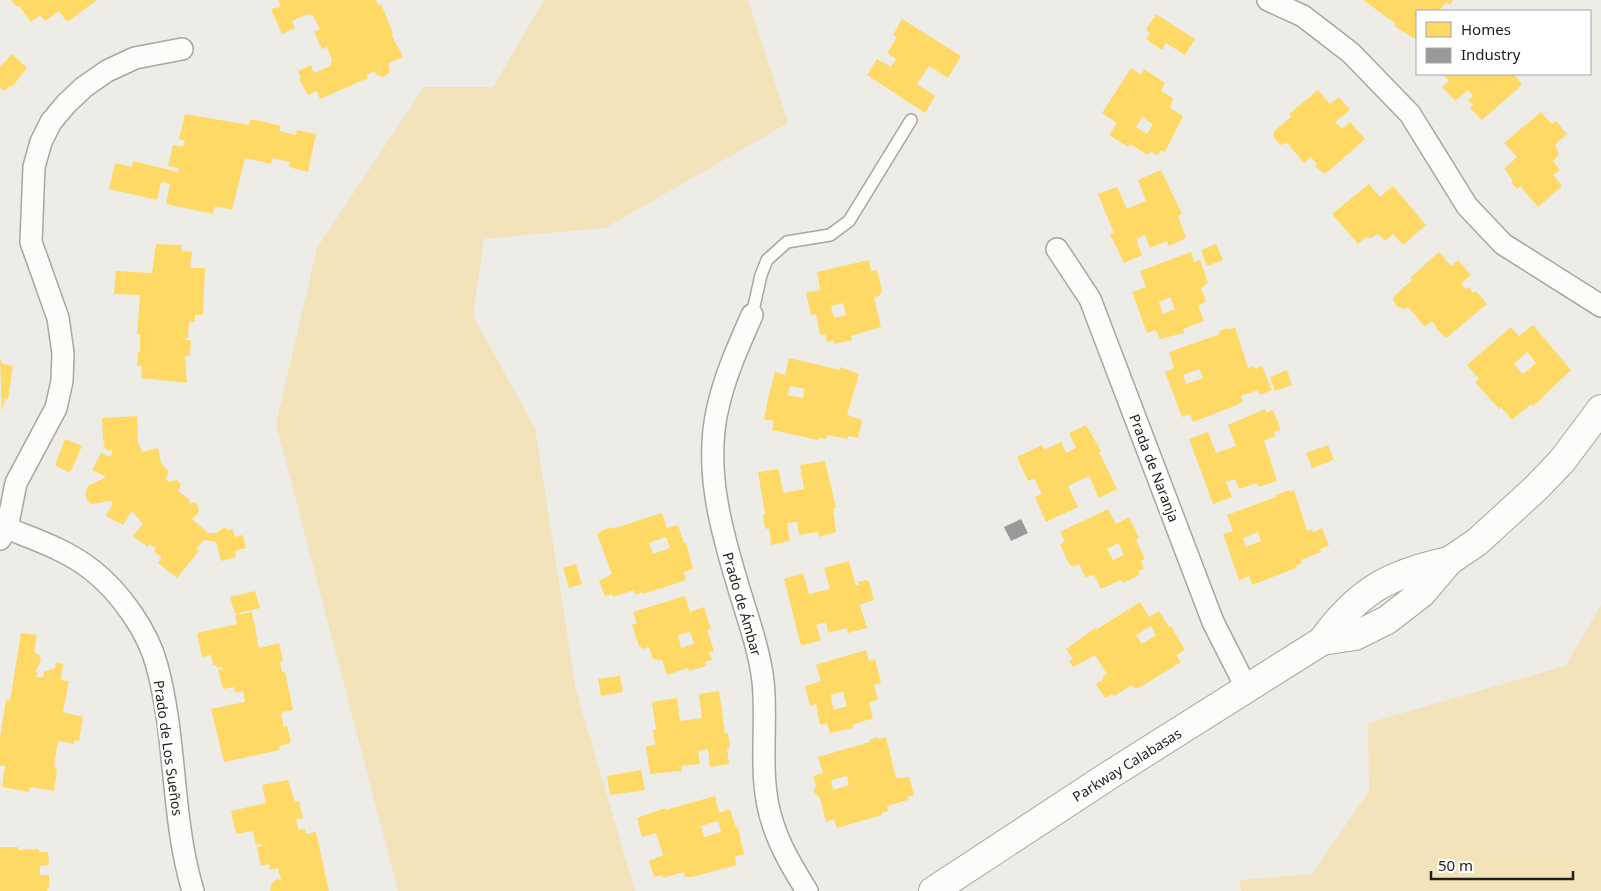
<svg xmlns="http://www.w3.org/2000/svg" width="1601" height="891" viewBox="0 0 1601 891" font-family="'Noto Sans',sans-serif">
  <rect width="100%" height="100%" fill="#eeece7"/>
  <g fill="#f2e3ba">
    <polygon points="544,0 748,0 788,123 605,228 484,239 473,316 535,428 576,690 635,891 398,891 276,424 317,248 424,87 493,87"/>
    <polygon points="1601,605 1601,891 1241,891 1239,880 1312,874 1369,791 1368,723 1565,666"/>
  </g>
  <g fill="#ffd966" fill-rule="evenodd">
    <polygon points="11,0 97,0 67,22 59,11 45,21 40,15 31,22 19,6 17,7"/>
    <polygon points="278,0 376,0 378,5 381,4 393,33 391,34 403,57 389,63 389,73 383,77 377,75 375,71 366,75 368,78 320,99 317,91 308,95 299,79 301,78 298,71 311,65 314,73 330,66 332,61 327,47 322,49 314,32 320,29 313,15 308,14 292,21 295,28 282,34 271,9 281,6"/>
    <polygon points="1363,0 1453,0 1450,5 1446,2 1439,11 1424,9 1417,11 1417,40 1394,26 1396,24"/>
    <polygon points="1156,14 1195,39 1185,55 1166,43 1162,50 1146,39 1150,33 1146,30"/>
    <polygon points="902,19 961,56 948,78 929,66 917,84 935,96 925,113 867,75 877,59 891,67 896,59 887,53 897,37 893,35"/>
    <polygon points="12,54 27,68 12,87 10,86 4,91 0,87 0,67"/>
    <path d="M1131,68L1141,75L1144,69L1165,83L1161,91L1173,98L1170,108L1183,116L1165,152L1161,150L1157,156L1151,151L1148,155L1130,144L1128,147L1109,135L1117,123L1102,113ZM1142,117L1153,124L1147,134L1136,127Z"/>
    <polygon points="1443,74 1514,74 1522,85 1482,120 1470,108 1473,105 1468,100 1473,96 1468,90 1455,101 1442,87 1449,81"/>
    <polygon points="1318,90 1330,104 1339,97 1350,110 1335,122 1342,129 1350,122 1365,139 1325,174 1315,166 1317,164 1311,157 1304,163 1287,143 1280,145 1273,136 1274,131 1291,117 1289,114"/>
    <polygon points="1541,112 1552,124 1556,121 1567,134 1555,145 1559,154 1553,161 1560,170 1553,175 1562,186 1538,207 1520,186 1517,189 1511,182 1513,180 1504,169 1517,157 1504,143"/>
    <polygon points="185,114 249,125 250,120 257,120 281,126 279,131 296,135 297,130 316,134 308,172 289,167 290,162 272,158 271,164 245,158 232,210 215,206 213,214 166,204 170,184 161,182 157,200 109,189 115,163 132,167 133,161 178,172 179,168 168,166 173,145 183,147 185,141 179,139"/>
    <polygon points="1161,170 1182,214 1178,216 1186,238 1169,246 1167,241 1150,248 1145,235 1136,239 1142,255 1124,263 1110,234 1114,233 1098,194 1117,187 1127,209 1146,201 1138,180"/>
    <polygon points="1369,184 1380,197 1393,186 1426,225 1403,245 1393,234 1385,241 1378,234 1371,238 1366,237 1358,244 1332,214"/>
    <polygon points="156,244 182,245 182,251 192,252 190,268 205,268 203,315 195,315 195,322 189,322 188,338 186,338 186,340 191,340 190,356 185,356 187,383 141,378 142,366 137,366 138,352 140,352 140,334 137,334 140,295 114,294 116,271 152,273"/>
    <polygon points="1216,244 1223,260 1207,266 1201,250"/>
    <path d="M1191,252L1194,262L1200,260L1208,283L1201,288L1206,301L1198,306L1204,321L1183,329L1184,333L1160,339L1156,330L1147,333L1132,292L1146,287L1140,271ZM1170,297L1175,309L1163,314L1159,302Z"/>
    <polygon points="1439,252 1451,266 1458,260 1471,275 1461,284 1466,289 1469,287 1473,293 1476,291 1487,304 1446,338 1436,329 1437,328 1432,321 1425,327 1408,307 1405,309 1397,307 1393,299 1395,295 1412,280 1410,278"/>
    <path d="M869,260L871,271L877,270L882,291L879,296L874,297L881,327L851,336L852,340L834,344L833,340L827,342L825,334L820,335L816,314L811,315L806,293L820,290L817,272ZM843,303L846,315L834,318L831,306Z"/>
    <path d="M1533,325L1571,370L1543,397L1533,406L1531,404L1512,420L1501,407L1499,409L1475,382L1479,379L1467,365L1511,327L1519,336ZM1527,352L1536,363L1523,374L1514,364Z"/>
    <path d="M1235,327L1248,368L1254,366L1255,369L1262,366L1272,390L1260,395L1258,390L1241,396L1243,401L1237,405L1193,422L1190,414L1182,417L1165,372L1174,368L1169,352L1220,334L1219,331L1227,328L1228,330ZM1199,369L1203,378L1186,384L1183,375Z"/>
    <path d="M789,358L840,370V367L859,374L847,415L862,420L858,438L848,436V439L827,435L826,439L819,438L818,440L772,430L774,421L764,419L768,398L775,372L785,375ZM790,386L805,389L803,398L787,395Z"/>
    <polygon points="0,359 3,364 13,366 8,399 5,398 2,412"/>
    <polygon points="1287,370 1292,385 1275,391 1270,377"/>
    <polygon points="1265,409 1266,413 1273,410 1281,430 1274,432 1275,436 1264,441 1277,481 1259,487 1257,483 1239,489 1235,479 1226,482 1232,497 1213,504 1189,439 1208,432 1216,453 1236,446 1228,425"/>
    <polygon points="137,416 138,442 142,452 158,448 161,463 169,472 166,478 168,482 177,480 181,485 178,491 190,500 189,504 194,502 198,506 199,512 192,519 207,532 206,533 217,533 224,527 229,530 233,529 235,537 243,535 246,548 235,551 236,557 221,561 216,542 204,540 196,549 199,551 177,578 158,563 162,558 154,551 156,549 150,544 148,547 133,536 143,524 133,512 131,512 123,525 106,516 113,503 110,501 92,504 88,501 85,494 88,486 106,477 92,470 101,453 110,457 112,453 112,450 108,451 103,446 105,441 103,440 102,418"/>
    <polygon points="1086,425 1101,451 1099,452 1117,489 1099,498 1089,476 1068,486 1078,507 1046,522 1035,497 1042,494 1034,478 1028,481 1017,457 1042,445 1044,450 1061,442 1066,453 1076,448 1069,433"/>
    <polygon points="65,439 82,446 70,473 55,465"/>
    <polygon points="1328,445 1334,460 1312,468 1306,453"/>
    <polygon points="825,461 836,508 833,509 836,532 819,537 818,532 799,535 797,522 787,523 790,541 771,545 769,528 765,529 763,515 765,514 758,472 779,469 783,493 804,489 800,465"/>
    <path d="M1289,490L1290,492L1294,490L1307,531L1312,529L1313,532L1322,528L1329,546L1320,549L1321,552L1301,560L1302,564L1295,566L1296,568L1252,585L1249,576L1239,580L1223,534L1233,531L1227,515L1276,497V495ZM1258,532L1261,541L1246,547L1243,538Z"/>
    <path d="M1108,509L1116,524L1129,517L1139,538L1136,540L1145,559L1141,561L1144,569L1138,571L1140,575L1123,583L1121,580L1101,589L1094,575L1085,577L1079,564L1074,567L1069,564L1060,544L1065,542L1060,532ZM1118,543L1124,555L1113,560L1107,549Z"/>
    <path d="M662,513L667,528L678,525L684,543H686L693,569L684,572L686,580L643,594L642,592L636,595L634,590L613,597L612,594L605,596L599,581L612,574L597,534L603,530L611,527L612,529ZM666,537L670,548L653,554L649,543Z"/>
    <polygon points="849,561 856,586 859,585 858,582 866,580 869,582 874,600 862,604 860,606 867,628 848,633 847,628 828,633 826,622 816,625 821,640 801,646 784,579 803,573 809,594 830,589 824,568"/>
    <polygon points="576,564 582,584 569,588 563,568"/>
    <polygon points="255,591 260,608 235,614 230,597"/>
    <path d="M685,596L690,612L704,607L711,629L707,630L714,651L709,652L712,660L705,662L706,666L689,671L688,668L667,675L662,660L653,659L649,647L643,649L639,646L632,625L637,623L633,612ZM690,632L694,644L681,648L678,635Z"/>
    <path d="M1140,602L1149,617L1159,611L1169,627L1171,626L1185,650L1176,655L1181,662L1142,686L1135,689L1132,685L1114,696L1112,694L1105,698L1096,684L1104,679L1102,677L1107,674L1095,655L1073,667L1069,661L1073,659L1066,649L1095,628L1096,630ZM1151,626L1156,635L1142,644L1136,635Z"/>
    <polygon points="252,612 259,648 279,643 283,661 280,662 282,672 285,672 293,710 283,712 281,715 284,727 287,726 291,743 279,746 280,750 224,762 211,709 245,702 243,691 235,693 234,687 223,689 218,670 223,669 223,667 217,668 216,665 213,666 211,655 202,657 197,633 237,624 235,615"/>
    <polygon points="21,633 37,635 34,652 39,655 41,661 35,672 38,672 36,677 43,677 44,672 55,668 56,663 63,664 61,680 69,681 63,712 83,717 79,741 74,740 74,744 58,741 54,766 57,769 54,791 30,787 29,792 2,787 5,766 0,766 0,737 6,700 10,701"/>
    <path d="M866,650L869,661L875,659L881,683L874,685L878,699L869,703L873,718L852,725L853,728L830,733L827,723L820,725L816,704L810,706L805,686L821,681L816,665ZM843,692L847,706L834,710L830,695Z"/>
    <polygon points="620,676 623,692 601,696 598,679"/>
    <polygon points="719,691 725,733 728,733 730,747 727,748 729,764 710,767 708,749 698,751 700,764 681,766 682,771 650,774 646,746 655,745 653,730 656,729 652,702 677,698 680,721 702,718 699,694"/>
    <path d="M878,737V739L886,737L896,778L909,777L914,795L907,797L908,800L887,806L888,811L882,813V815L837,828L834,819L826,822L820,798L813,791L816,786L813,776L823,773L818,757L870,742L869,740ZM847,776L849,785L833,790L831,780Z"/>
    <polygon points="641,770 645,790 610,795 607,776"/>
    <polygon points="288,780 295,802 299,801 303,818 296,819 299,830 305,829 306,834 316,832 329,891 270,891 272,883 277,879 281,880 278,868 270,870 269,864 261,866 257,847 262,846 262,844 256,845 253,831 236,834 231,811 266,803 262,785"/>
    <path d="M715,796L719,813L730,809L736,828H738L744,854L734,857L737,865L692,877H685L684,872L663,878L662,875L654,877L649,861L663,855L656,833L642,837L637,818L665,808V810ZM718,821L721,832L704,837L701,826Z"/>
    <polygon points="0,847 18,847 18,850 39,849 39,852 48,852 49,865 40,866 40,875 49,875 49,888 47,888 47,891 0,891"/>
  </g>
  <polygon fill="#999" points="1021,519 1028,533 1011,541 1004,527"/>
  <g fill="none" stroke-linecap="round" stroke-linejoin="round">
    <g stroke="#a7a6a2" stroke-width="14">
      <polyline id="lane" points="752,315 761,275 767,260 787,242 830,235 849,221 911,120"/>
    </g>
    <g stroke="#a7a6a2" stroke-width="24">
      <g id="street">
        <polyline points="1268,0 1303,16 1351,53 1410,114 1467,206 1503,244 1601,306"/>
        <polyline points="1057,249 1090,299 1213,622 1247,689"/>
        <path d="M752,315C739,345 725,375 718,407C704,466 720,526 737,582C746,614 759,647 763,681C768,727 757,778 773,824C780,847 794,870 807,891"/>
        <path d="M7,528C36,540 67,550 92,570C120,592 148,631 157,666C177,740 171,818 193,891"/>
        <polyline points="0,539 7,528 16,483 56,408 62,381 63,353 58,318 31,242 34,167 41,142 51,122 66,104 84,87 107,71 135,58 182,49"/>
      </g>
    </g>
    <g stroke="#a7a6a2" stroke-width="30">
      <g id="secondary">
        <polyline points="1322,641 1355,636 1387,620 1422,593 1449,561 1477,542 1536,488 1562,461 1601,409"/>
        <path d="M933,891L1108,776L1322,641C1358,591 1389,574 1449,561"/>
      </g>
    </g>
    <use href="#lane" stroke="#fcfcfb" stroke-width="11"/>
    <use href="#street" stroke="#fcfcfb" stroke-width="21"/>
    <use href="#secondary" stroke="#fcfcfb" stroke-width="28"/>
  </g>
  <g text-anchor="middle" stroke-width="5" stroke-linejoin="round" paint-order="stroke">
    <g font-size="14" fill="#22211d" stroke="#fff">
      <text transform="translate(1154 468) rotate(69)" y="5">Prada de Naranja</text>
      <text transform="translate(742 604) rotate(74)" y="5">Prado de Ámbar</text>
      <text transform="translate(168 748) rotate(82)" y="5">Prado de Los Sueños</text>
      <text transform="translate(1127 765) rotate(-32)" y="5">Parkway Calabasas</text>
    </g>
  </g>
  <rect x="1416" y="10" width="175" height="65" fill="#ffffff" stroke="#a7a6a5"/>
  <rect x="1426" y="22" width="25" height="15" fill="#ffd966" stroke="#a7a6a5"/>
  <text x="1461" y="35" font-size="15" fill="#22211d">Homes</text>
  <rect x="1426" y="48" width="25" height="15" fill="#999999" stroke="#a7a6a5"/>
  <text x="1461" y="60" font-size="15" fill="#22211d">Industry</text>
  <path d="M1431 871v8h142v-8" fill="none" stroke="#22211d" stroke-width="2.5"/>
  <text x="1438" y="871" font-size="15" fill="#22211d" stroke="#ffffff" stroke-width="4" paint-order="stroke">50 m</text>
</svg>
